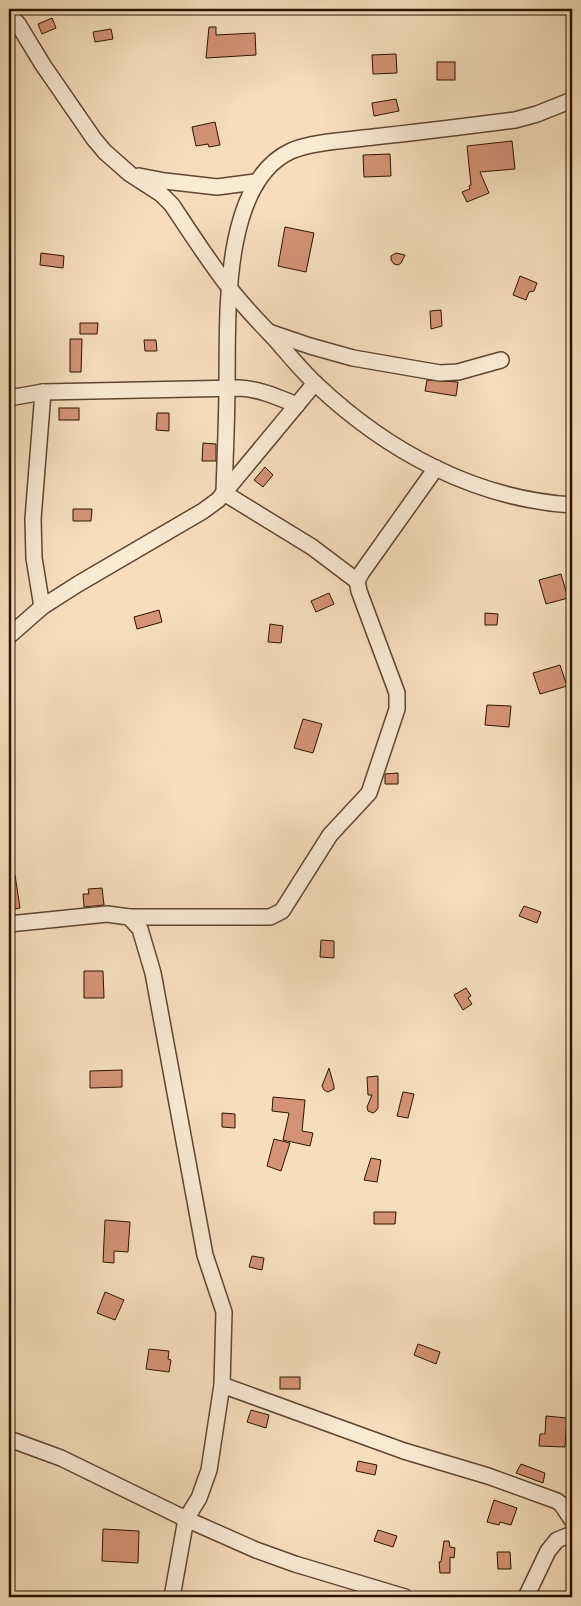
<svg xmlns="http://www.w3.org/2000/svg" width="581" height="1606" viewBox="0 0 581 1606" font-family="'IM FELL DW Pica',serif">
  <rect width="100%" height="100%" fill="#f6debd"/>
  <filter id="stains"><feTurbulence type="fractalNoise" baseFrequency=".004" numOctaves="4"/><feColorMatrix values="0 0 0 0 .2 0 0 0 0 .09 0 0 0 0 .02 0 0 0 .5 -.17"/></filter>
  <radialGradient id="worn" r=".72"><stop offset=".6" stop-color="#630" stop-opacity="0"/><stop offset="1" stop-color="#630" stop-opacity=".3"/></radialGradient>
  <g fill="#d49377" stroke="#2b1400">
    <polygon points="52,18 56,28 42,34 38,24"/>
    <polygon points="209,27 216,27 216,35 255,33 256,55 206,58"/>
    <polygon points="111,29 113,39 95,42 93,32"/>
    <polygon points="396,54 397,73 373,74 372,55"/>
    <rect x="437" y="62" width="18" height="18"/>
    <polygon points="396,99 399,111 374,116 372,103"/>
    <polygon points="215,122 220,145 209,147 208,144 196,146 192,127"/>
    <polygon points="512,141 515,169 480,172 489,193 467,202 462,192 470,189 469,186 471,185 467,146"/>
    <polygon points="390,154 391,176 364,177 363,155"/>
    <polygon points="285,227 314,233 306,272 278,266"/>
    <polygon points="41,253 64,256 63,268 40,265"/>
    <polygon points="396,253 405,255 401,263 398,265 394,264 391,260 391,256"/>
    <polygon points="520,276 537,283 534,291 529,292 526,300 513,295"/>
    <polygon points="441,310 442,326 431,329 430,311"/>
    <polygon points="80,323 98,323 97,334 80,334"/>
    <polygon points="70,339 82,339 81,372 70,372"/>
    <polygon points="144,340 156,340 157,351 145,351"/>
    <polygon points="427,380 458,382 456,396 425,391"/>
    <rect x="59" y="408" width="20" height="12"/>
    <polygon points="157,413 169,413 169,431 156,430"/>
    <polygon points="203,443 216,444 216,461 202,461"/>
    <polygon points="265,467 273,475 263,487 254,480"/>
    <polygon points="73,509 92,509 91,521 73,521"/>
    <polygon points="561,574 568,598 546,604 539,580"/>
    <polygon points="329,593 334,604 316,612 311,601"/>
    <polygon points="159,610 162,622 137,629 134,617"/>
    <polygon points="485,613 498,614 497,625 485,625"/>
    <polygon points="270,624 283,626 281,643 268,642"/>
    <polygon points="560,665 567,686 540,694 533,673"/>
    <polygon points="487,705 511,706 509,727 485,725"/>
    <polygon points="303,719 322,724 313,753 294,748"/>
    <polygon points="398,773 398,784 385,784 385,774"/>
    <polygon points="15,875 20,908 9,910 9,876"/>
    <polygon points="102,888 104,905 84,907 83,894 89,894 88,889"/>
    <polygon points="524,906 541,912 537,923 519,916"/>
    <polygon points="321,940 334,941 334,958 320,957"/>
    <polygon points="84,971 103,971 104,998 84,998"/>
    <polygon points="466,988 471,996 468,998 472,1004 463,1010 454,995"/>
    <polygon points="329,1068 334,1086 334,1089 328,1092 324,1090 322,1086"/>
    <polygon points="122,1070 122,1087 90,1088 90,1071"/>
    <polygon points="378,1076 378,1108 376,1111 373,1113 368,1111 367,1107 372,1095 368,1095 367,1077"/>
    <polygon points="403,1092 414,1094 408,1118 397,1116"/>
    <polygon points="273,1097 305,1100 302,1131 313,1133 310,1146 283,1140 289,1113 272,1111"/>
    <polygon points="222,1113 235,1114 235,1128 222,1127"/>
    <polygon points="274,1139 290,1143 281,1171 267,1166"/>
    <polygon points="371,1158 381,1160 377,1182 364,1180"/>
    <polygon points="374,1212 396,1212 395,1224 374,1224"/>
    <polygon points="105,1220 130,1222 128,1252 114,1251 114,1263 103,1262"/>
    <polygon points="252,1256 264,1258 262,1270 249,1267"/>
    <polygon points="105,1292 124,1300 115,1320 97,1313"/>
    <polygon points="418,1344 440,1352 436,1364 414,1355"/>
    <polygon points="149,1349 169,1351 168,1359 171,1360 169,1372 146,1369"/>
    <rect x="280" y="1377" width="20" height="12"/>
    <polygon points="251,1410 269,1415 266,1428 247,1422"/>
    <polygon points="546,1416 567,1418 565,1447 539,1446 540,1434 545,1434"/>
    <polygon points="358,1461 377,1465 375,1475 356,1471"/>
    <polygon points="521,1464 545,1473 543,1483 516,1473"/>
    <polygon points="494,1500 517,1508 511,1525 500,1522 499,1525 487,1522"/>
    <polygon points="103,1529 139,1531 138,1563 102,1561"/>
    <polygon points="378,1530 397,1536 393,1547 374,1541"/>
    <polygon points="444,1541 449,1541 450,1547 455,1548 454,1558 450,1557 450,1573 440,1573 439,1562 441,1562"/>
    <polygon points="497,1552 510,1552 511,1569 498,1569"/>
  </g>
  <g fill="none" stroke-linecap="round" stroke-linejoin="round">
    <g stroke="#5e462f" stroke-width="18">
      <g id="minor">
        <path d="M9,14L18,24L43,65L94,139L105,152L130,174L161,194L172,205C190,232 208,260 228,286C242,305 260,323 276,340C289,355 302,371 317,385C387,451 475,499 572,505"/>
        <polyline points="139,176 165,181 217,187 255,182"/>
        <polyline points="269,332 310,346 353,358 440,373 458,372 501,360"/>
        <path d="M9,398L43,392L239,388C260,389 277,397 297,405"/>
        <path d="M224,493C225,457 227,420 227,384C228,319 221,183 291,151C311,142 350,140 373,137C420,132 468,126 515,120L537,114L572,100"/>
        <polyline points="224,493 312,547 357,581"/>
        <polyline points="42,607 34,558 33,519 43,392"/>
        <polyline points="9,636 42,607 78,584 203,511 218,500 315,383"/>
        <polyline points="129,917 270,917 282,911 330,835 369,793 397,709 397,693 359,591 357,581 362,572 436,468"/>
        <polyline points="9,924 107,914 129,917 140,929 153,973 205,1255 224,1312 222,1385 209,1470 199,1498 186,1519 172,1597"/>
        <polyline points="222,1385 404,1451 488,1476 557,1501 562,1505 572,1520"/>
        <polyline points="9,1439 61,1458 186,1519 256,1550 295,1564 405,1597"/>
        <polyline points="526,1597 548,1551 557,1540 572,1534"/>
      </g>
    </g>
    <use href="#minor" stroke="#f9ead4" stroke-width="15"/>
  </g>
  <rect width="581" height="1606" fill="none" stroke="#f6debd" stroke-width="30"/>
  <rect x="10" y="10" width="561" height="1586" fill="none" stroke="#2b1400" stroke-width="2.5"/>
  <rect x="15" y="15" width="551" height="1576" fill="none" stroke="#2b1400"/>
  <rect width="100%" height="100%" filter="url(#stains)"/>
  <rect width="100%" height="100%" fill="url(#worn)"/>
</svg>
